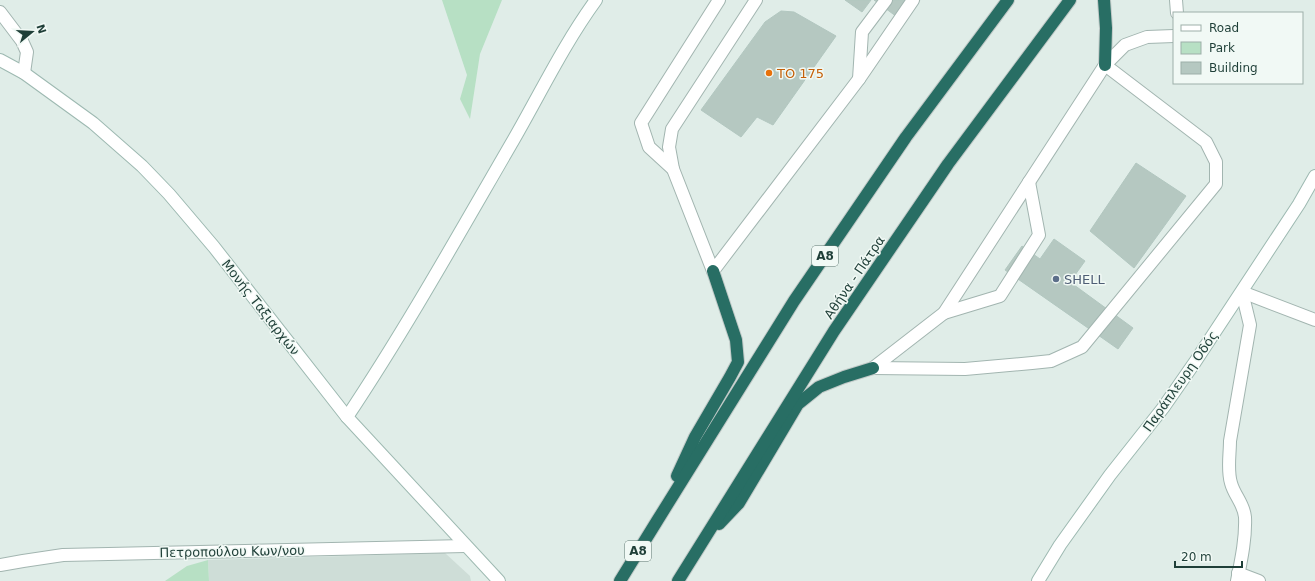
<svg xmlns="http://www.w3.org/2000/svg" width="1315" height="581" viewBox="0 0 1315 581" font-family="'DejaVu Sans',sans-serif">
  <rect width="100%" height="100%" fill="#e0ede8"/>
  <polygon fill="#ceddd7" points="445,553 470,576 471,581 209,581 208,560"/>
  <g fill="#b7e0c4">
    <polygon points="442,0 502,0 480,54 470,119 460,99 467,75"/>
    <polygon points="208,560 209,581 165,581 187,566"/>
  </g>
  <g fill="#b5c8c1" stroke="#b2c7c0">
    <polygon points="845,0 871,0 862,12"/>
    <polygon points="874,0 920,0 904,22"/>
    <polygon points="781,11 794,12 836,36 773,125 757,117 741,137 701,110 765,22"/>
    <polygon points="1136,163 1186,196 1134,268 1090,231"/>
    <polygon points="1054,239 1085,261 1070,282 1133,328 1118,349 1005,270 1022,246 1040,259"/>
  </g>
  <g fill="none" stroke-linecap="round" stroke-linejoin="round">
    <g stroke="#a2b5b0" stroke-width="14">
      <g id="lane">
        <polyline points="1176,0 1177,13"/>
        <polyline points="859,79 862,32 886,0"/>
        <polyline points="673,169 649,147 641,123 719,0"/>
        <polyline points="713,271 859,79 913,0"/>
        <polyline points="713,271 673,169 669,147 672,129 756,0"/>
        <polyline points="944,313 1000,296 1039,235 1029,182"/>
        <polyline points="873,368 965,369 1032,363 1051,361 1082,347 1216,184 1216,162 1206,142 1105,65"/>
        <polyline points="873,368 944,313 1105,65 1125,45 1147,37 1174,36"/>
      </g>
    </g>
    <g stroke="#a2b5b0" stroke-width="14">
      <g id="street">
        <polyline points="0,12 22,41 27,52 24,73"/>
        <polyline points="1242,292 1315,320"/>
        <polyline points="0,565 23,561 63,555 465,546"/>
        <polyline points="1238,573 1259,581"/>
        <path d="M1237,581C1241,561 1246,538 1245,517C1244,504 1234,495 1231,483C1227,470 1230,454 1230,441L1250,325L1242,292"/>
      </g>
    </g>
    <g stroke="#9db9b1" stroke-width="14">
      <g id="secondary">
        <polyline points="0,60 24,73 93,123 142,166 169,194 214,247 347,417 499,581"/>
        <path d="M347,417C407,327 460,232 514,139C541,92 564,44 596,0"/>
        <polyline points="1038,581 1060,545 1110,475 1163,408 1195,362 1299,204 1315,176"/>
      </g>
    </g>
    <g stroke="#c0c9c7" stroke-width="14">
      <g id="highway">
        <polyline points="1104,0 1106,28 1105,65"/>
        <polyline points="677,476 695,437 730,377 738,362 736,340 713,271"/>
        <polyline points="719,524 739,503 798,404 819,387 844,377 873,368"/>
        <polyline points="620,581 657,521 794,301 906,137 1008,0"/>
        <polyline points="678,581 834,331 948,164 1070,0"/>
      </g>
    </g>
    <use href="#lane" stroke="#fff" stroke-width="12"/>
    <use href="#street" stroke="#fff" stroke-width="12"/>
    <use href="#secondary" stroke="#fff" stroke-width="12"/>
    <use href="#highway" stroke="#286e64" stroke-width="12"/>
  </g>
  <circle fill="#e8710a" stroke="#f1f9f5" stroke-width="1.5" cx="769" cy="73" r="4"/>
  <circle fill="#5c6f8a" stroke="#f1f9f5" stroke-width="1.5" cx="1056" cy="279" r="4"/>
  <g text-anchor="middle" stroke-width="3" stroke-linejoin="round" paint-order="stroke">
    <g fill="#f1f9f5" stroke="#5e7771" stroke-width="1">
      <rect x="812" y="246" width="26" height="20" rx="3"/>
      <rect x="625" y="541" width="26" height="20" rx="3"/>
    </g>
    <g font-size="12" font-weight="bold" fill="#1f3f38">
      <text x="825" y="260">Α8</text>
      <text x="638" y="555">Α8</text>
    </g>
    <g font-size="13" fill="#c56008" stroke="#f1f9f5" text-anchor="start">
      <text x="777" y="78">TO 175</text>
    </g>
    <g font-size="13" fill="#1f3f38" stroke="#f1f9f5">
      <text transform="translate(854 277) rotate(-56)" y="5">Αθήνα - Πάτρα</text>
      <text transform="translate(261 307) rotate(52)" y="5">Μονής Ταξιαρχών</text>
      <text transform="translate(1180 381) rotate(-55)" y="5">Παράπλευρη Οδός</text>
      <text transform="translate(232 551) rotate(-1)" y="5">Πετροπούλου Κων/νου</text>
    </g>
    <g font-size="13" fill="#4e5e75" stroke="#f1f9f5" text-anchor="start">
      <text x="1064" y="284">SHELL</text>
    </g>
  </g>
  <rect x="1173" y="12" width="130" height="72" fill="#f1f9f5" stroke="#9dafa9"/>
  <rect x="1181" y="25" width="20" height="6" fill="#ffffff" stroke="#9dafa9"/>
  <text x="1209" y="32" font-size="12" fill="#1f3f38">Road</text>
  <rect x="1181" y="42" width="20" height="12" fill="#b7e0c4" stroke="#9dafa9"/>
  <text x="1209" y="52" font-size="12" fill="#1f3f38">Park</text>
  <rect x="1181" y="62" width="20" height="12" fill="#b5c8c1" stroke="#9dafa9"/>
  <text x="1209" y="72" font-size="12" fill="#1f3f38">Building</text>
  <g transform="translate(32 32) rotate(72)" stroke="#f1f9f5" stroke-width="3" paint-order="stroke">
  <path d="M0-3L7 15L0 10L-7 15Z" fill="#1f3f38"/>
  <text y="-6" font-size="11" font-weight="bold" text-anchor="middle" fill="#1f3f38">N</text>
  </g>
  <path d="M1175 561v6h67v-6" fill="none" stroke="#1f3f38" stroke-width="2"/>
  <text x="1181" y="561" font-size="12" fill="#1f3f38" stroke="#f1f9f5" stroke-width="3" paint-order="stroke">20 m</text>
</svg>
